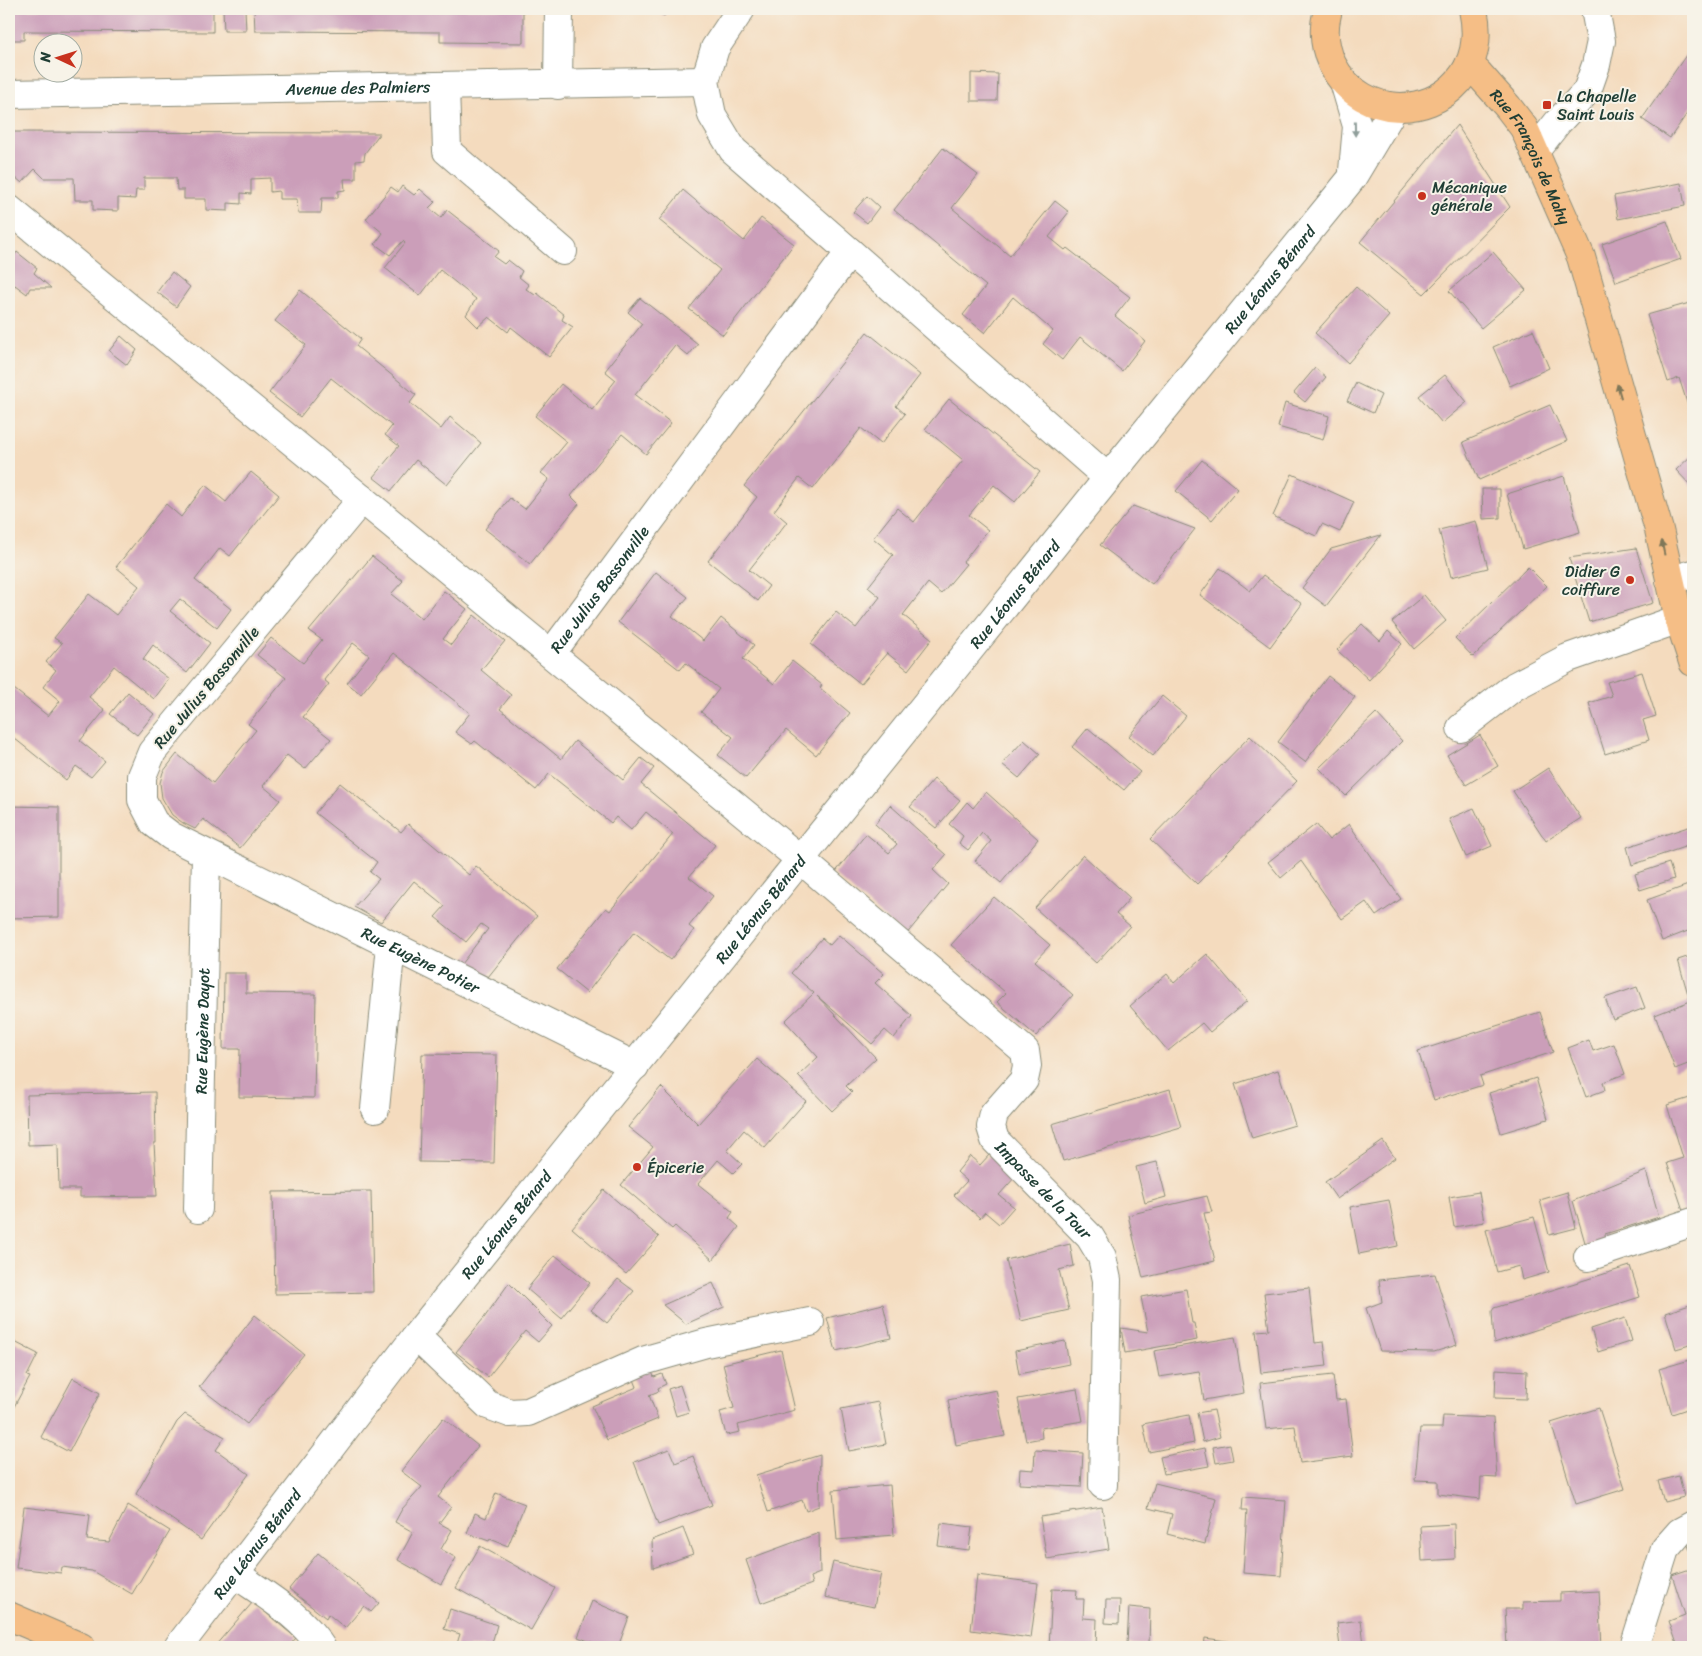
<svg xmlns="http://www.w3.org/2000/svg" width="1702" height="1656" viewBox="0 0 1702 1656" font-family="Sriracha,sans-serif">
  <rect width="100%" height="100%" fill="#f7f3e8"/>
  <filter id="ink" filterUnits="userSpaceOnUse"><feTurbulence type="fractalNoise" baseFrequency=".02" numOctaves="2"/><feDisplacementMap in="SourceGraphic" scale="10" xChannelSelector="R" yChannelSelector="G"/><feConvolveMatrix kernelMatrix="1 2 1 2 8 2 1 2 1" color-interpolation-filters="sRGB"/></filter>
  <filter id="wash" filterUnits="userSpaceOnUse"><feTurbulence type="fractalNoise" baseFrequency=".0096" numOctaves="4" result="noise"/><feDisplacementMap in="SourceGraphic" scale="20" xChannelSelector="R" yChannelSelector="G"/><feGaussianBlur stdDeviation="1.12" result="paint"/><feColorMatrix in="noise" values="0 0 0 0 0 0 0 0 0 0 0 0 0 0 0 0 0 1.4 0 .05"/><feComposite in="paint" operator="in"/></filter>
  <g filter="url(#wash)">
    <rect width="100%" height="100%" fill="#f4dbbe"/>
    <g id="blocks">
      <g fill="#cb9eb9">
        <polygon points="9,9 213,9 213,32 24,31 24,40 9,40"/>
        <polygon points="223,9 245,9 246,31 224,31"/>
        <polygon points="254,9 523,9 523,43 440,42 440,32 255,31"/>
        <polygon points="655,9 671,9 664,16"/>
        <polygon points="1693,45 1693,105 1670,138 1642,119"/>
        <polygon points="971,73 998,74 997,101 971,101"/>
        <polygon points="1457,125 1510,207 1424,294 1360,242"/>
        <polygon points="9,132 380,133 365,153 364,160 356,161 356,179 344,179 345,190 338,191 338,198 322,198 321,213 298,213 297,199 279,199 279,191 270,192 270,178 251,179 251,194 241,193 241,204 228,203 228,211 206,210 206,199 184,199 184,190 177,190 176,178 144,178 144,190 136,190 135,199 118,198 118,211 93,210 93,200 75,200 74,178 44,178 35,169 22,183 9,172"/>
        <polygon points="943,148 978,175 952,208 1010,256 1055,201 1069,212 1049,237 1065,250 1067,248 1130,297 1115,316 1145,341 1122,371 1080,337 1062,360 1043,344 1053,331 1013,297 985,333 963,315 986,286 894,210"/>
        <polygon points="1681,183 1685,206 1618,219 1614,196"/>
        <polygon points="402,186 414,195 420,189 435,202 429,208 441,218 447,210 499,251 494,257 504,264 508,260 522,271 519,277 529,285 526,289 535,295 537,293 564,315 562,320 573,327 549,357 511,327 508,332 489,317 478,327 466,315 476,299 440,270 420,296 385,268 405,243 403,241 390,255 375,244 383,233 366,219 391,187 398,192"/>
        <polygon points="683,190 744,241 761,218 794,244 723,335 689,309 720,270 659,220"/>
        <polygon points="867,196 879,207 867,223 853,212"/>
        <polygon points="1667,221 1681,259 1616,282 1602,244"/>
        <polygon points="9,251 14,256 17,252 37,268 34,273 51,288 30,288 27,294 15,285 9,293"/>
        <polygon points="1493,252 1526,290 1481,328 1449,291"/>
        <polygon points="172,272 190,287 176,307 157,292"/>
        <polygon points="1356,287 1389,316 1348,363 1315,333"/>
        <polygon points="300,290 361,339 356,346 416,395 410,403 441,429 450,417 481,443 447,485 416,460 391,491 373,477 399,446 385,435 392,426 331,378 300,417 269,393 306,345 275,321"/>
        <polygon points="640,298 698,344 688,356 675,345 635,395 671,423 646,454 622,434 571,496 579,504 530,564 485,529 510,498 525,509 549,479 541,473 567,442 535,416 561,384 592,410 616,380 605,371 642,324 628,312"/>
        <polygon points="1693,302 1693,421 1679,378 1668,382 1647,315"/>
        <polygon points="1533,330 1549,368 1510,386 1493,347"/>
        <polygon points="867,332 920,375 896,406 905,414 881,444 861,428 813,489 799,478 774,511 787,522 749,570 769,586 758,601 708,561 757,497 744,486"/>
        <polygon points="121,336 137,350 127,365 109,351"/>
        <polygon points="1315,368 1326,377 1305,402 1294,393"/>
        <polygon points="1445,375 1467,402 1442,423 1419,396"/>
        <polygon points="1356,383 1381,395 1373,413 1347,401"/>
        <polygon points="949,399 1040,472 1015,502 994,485 969,515 988,530 963,562 966,564 941,594 928,583 903,615 932,639 908,670 887,653 861,684 811,644 836,612 856,628 880,597 868,587 893,555 873,538 897,508 914,522 963,460 925,429"/>
        <polygon points="1285,403 1329,416 1323,440 1278,427"/>
        <polygon points="1550,405 1567,441 1479,480 1463,442"/>
        <polygon points="1693,454 1693,488 1676,470"/>
        <polygon points="1202,460 1238,489 1212,520 1176,491"/>
        <polygon points="251,472 279,495 230,556 220,548 195,580 231,609 217,628 180,599 170,611 210,643 187,673 153,645 143,659 169,679 154,699 114,666 89,697 105,710 80,741 105,761 91,777 76,766 66,780 9,734 9,685 48,716 60,701 43,687 56,670 46,662 62,643 54,638 89,594 116,615 139,586 116,567 166,504 181,517 205,485 226,502"/>
        <polygon points="1292,474 1354,502 1340,532 1322,524 1316,536 1273,516"/>
        <polygon points="1564,476 1580,532 1523,549 1507,494"/>
        <polygon points="1482,489 1500,489 1500,518 1483,519"/>
        <polygon points="1133,506 1195,529 1152,584 1100,545"/>
        <polygon points="1476,521 1488,568 1451,577 1439,530"/>
        <polygon points="1381,535 1326,606 1302,588 1331,549"/>
        <polygon points="1636,548 1653,603 1589,622 1569,558"/>
        <polygon points="372,556 403,581 391,594 422,619 444,591 467,609 443,639 451,645 474,615 505,641 481,670 511,695 500,709 561,759 575,741 623,780 641,758 654,768 641,784 715,845 689,877 713,896 689,926 694,930 670,960 634,932 587,993 557,969 606,908 610,911 673,834 646,812 631,830 616,817 611,823 549,774 536,790 475,741 472,744 455,732 470,713 394,653 361,694 347,683 369,655 353,643 324,680 329,684 303,717 331,739 305,769 287,755 263,786 280,800 240,848 203,819 195,829 183,823 172,815 162,798 160,783 163,772 177,754 213,783 256,730 248,724 286,678 257,655 271,638 303,663 322,640 309,631"/>
        <polygon points="1528,567 1547,586 1473,657 1455,638"/>
        <polygon points="1220,568 1250,591 1263,575 1302,604 1270,647 1200,595"/>
        <polygon points="656,572 688,597 672,616 703,641 721,618 754,645 743,659 774,684 792,661 822,685 820,688 850,713 816,755 786,730 746,778 718,755 733,737 701,712 719,689 686,663 680,670 618,622"/>
        <polygon points="1424,595 1446,621 1414,649 1392,622"/>
        <polygon points="1362,624 1380,641 1388,631 1402,644 1369,680 1337,650"/>
        <polygon points="1642,672 1656,716 1643,720 1649,740 1605,754 1589,703 1612,696 1607,682"/>
        <polygon points="1328,676 1355,697 1305,762 1278,742"/>
        <polygon points="128,692 154,714 137,735 110,714"/>
        <polygon points="1162,696 1186,716 1153,756 1129,736"/>
        <polygon points="1376,713 1402,741 1346,796 1319,768"/>
        <polygon points="1088,728 1140,772 1124,790 1072,747"/>
        <polygon points="1480,735 1498,766 1466,785 1447,755"/>
        <polygon points="1250,736 1297,781 1197,884 1150,839"/>
        <polygon points="1024,740 1040,754 1019,778 1002,764"/>
        <polygon points="1548,768 1581,818 1546,841 1513,791"/>
        <polygon points="934,779 960,800 936,828 910,807"/>
        <polygon points="340,783 401,832 408,824 469,875 476,866 537,916 488,977 461,964 488,929 481,924 466,942 435,917 445,906 414,881 381,922 354,907 379,879 370,872 377,862 315,813"/>
        <polygon points="986,792 1038,839 1001,883 975,861 991,841 982,833 968,850 959,843 963,836 949,824 967,802 973,808"/>
        <polygon points="890,805 946,855 933,870 948,884 905,936 834,874 866,834 889,853 897,844 875,824"/>
        <polygon points="9,806 59,807 59,917 9,918"/>
        <polygon points="1474,808 1492,846 1466,857 1449,819"/>
        <polygon points="1316,824 1329,840 1349,824 1401,899 1376,916 1366,902 1342,919 1301,861 1281,878 1268,862"/>
        <polygon points="1688,827 1693,844 1632,865 1627,847"/>
        <polygon points="1083,855 1130,898 1116,914 1130,926 1096,963 1035,908"/>
        <polygon points="1669,863 1674,879 1640,890 1635,874"/>
        <polygon points="1691,884 1693,889 1693,929 1662,941 1647,900"/>
        <polygon points="994,897 1050,945 1035,961 1073,995 1036,1036 997,1002 1006,993 951,945"/>
        <polygon points="839,935 884,974 875,983 912,1016 894,1038 885,1030 872,1044 817,996 876,1058 846,1086 852,1092 832,1111 798,1076 818,1057 785,1021 814,993 791,973 822,938 830,945"/>
        <polygon points="1207,954 1247,1001 1210,1032 1202,1023 1168,1051 1130,1006 1167,974 1174,983"/>
        <polygon points="1693,955 1693,999 1690,1001 1678,960"/>
        <polygon points="224,973 246,973 246,993 316,994 314,1098 239,1097 240,1049 223,1049"/>
        <polygon points="1637,987 1645,1008 1613,1020 1605,998"/>
        <polygon points="1693,1000 1693,1062 1675,1069 1655,1015"/>
        <polygon points="1540,1012 1553,1052 1480,1076 1483,1085 1434,1100 1418,1051"/>
        <polygon points="1589,1040 1593,1051 1614,1044 1625,1074 1603,1082 1605,1090 1586,1097 1568,1048"/>
        <polygon points="422,1054 497,1055 494,1163 419,1162"/>
        <polygon points="757,1059 806,1101 765,1148 744,1130 727,1150 742,1164 733,1173 718,1160 698,1184 733,1212 729,1218 739,1227 713,1260 675,1226 672,1229 621,1185 653,1147 628,1127 661,1087 698,1124"/>
        <polygon points="1278,1070 1295,1125 1252,1138 1235,1084"/>
        <polygon points="1536,1078 1548,1119 1501,1133 1489,1093"/>
        <polygon points="1170,1089 1181,1127 1063,1161 1052,1124"/>
        <polygon points="155,1092 156,1143 154,1143 157,1196 80,1197 80,1189 59,1189 58,1144 28,1145 27,1095"/>
        <polygon points="1693,1097 1693,1210 1684,1213 1667,1163 1683,1158 1667,1105"/>
        <polygon points="1383,1141 1395,1158 1337,1199 1325,1182"/>
        <polygon points="990,1154 1016,1176 999,1195 1014,1207 999,1224 985,1212 980,1218 954,1195 967,1181 957,1172 970,1156 980,1165"/>
        <polygon points="1157,1162 1166,1197 1145,1203 1136,1167"/>
        <polygon points="1646,1171 1659,1217 1605,1234 1606,1239 1586,1246 1573,1201"/>
        <polygon points="604,1190 659,1237 626,1274 572,1228"/>
        <polygon points="371,1191 373,1292 275,1294 273,1192"/>
        <polygon points="1479,1192 1484,1222 1454,1227 1449,1197"/>
        <polygon points="1567,1192 1576,1228 1549,1235 1540,1200"/>
        <polygon points="1207,1196 1212,1212 1204,1213 1215,1261 1143,1278 1128,1215"/>
        <polygon points="1389,1200 1398,1246 1359,1254 1350,1207"/>
        <polygon points="1534,1217 1549,1272 1522,1280 1519,1266 1497,1272 1486,1230"/>
        <polygon points="1070,1244 1074,1266 1059,1270 1069,1310 1021,1321 1006,1260"/>
        <polygon points="555,1255 590,1283 561,1318 527,1289"/>
        <polygon points="1630,1266 1640,1297 1494,1343 1492,1311 1494,1308"/>
        <polygon points="1435,1274 1457,1345 1434,1352 1380,1351 1366,1308 1382,1302 1379,1280"/>
        <polygon points="618,1279 634,1291 607,1323 591,1310"/>
        <polygon points="509,1283 552,1326 538,1342 525,1331 488,1377 456,1352 484,1318"/>
        <polygon points="713,1283 724,1307 686,1324 663,1305"/>
        <polygon points="1309,1288 1315,1343 1324,1342 1327,1366 1261,1373 1256,1331 1269,1330 1264,1293"/>
        <polygon points="1186,1289 1192,1323 1194,1323 1197,1340 1125,1353 1121,1328 1148,1332 1141,1297"/>
        <polygon points="883,1304 891,1338 836,1351 827,1318"/>
        <polygon points="1693,1304 1693,1344 1676,1349 1665,1313"/>
        <polygon points="255,1315 304,1354 247,1424 199,1387"/>
        <polygon points="1625,1318 1632,1341 1598,1352 1591,1329"/>
        <polygon points="1235,1337 1244,1393 1204,1400 1199,1371 1159,1377 1154,1351"/>
        <polygon points="9,1339 38,1354 27,1376 30,1377 9,1416"/>
        <polygon points="1065,1341 1069,1364 1019,1374 1015,1351"/>
        <polygon points="781,1350 795,1410 738,1425 740,1432 726,1435 720,1412 734,1408 723,1364"/>
        <polygon points="1693,1359 1693,1407 1672,1414 1659,1369"/>
        <polygon points="651,1369 654,1377 662,1374 666,1384 658,1388 659,1391 649,1395 658,1419 607,1440 592,1406 637,1387 633,1377"/>
        <polygon points="1496,1369 1527,1371 1526,1399 1495,1398"/>
        <polygon points="1333,1375 1336,1400 1346,1399 1353,1456 1300,1463 1295,1426 1266,1429 1260,1383"/>
        <polygon points="73,1378 100,1393 69,1452 41,1437"/>
        <polygon points="680,1385 689,1412 676,1416 668,1389"/>
        <polygon points="1077,1389 1083,1421 1041,1428 1042,1438 1026,1441 1018,1399"/>
        <polygon points="996,1390 1005,1436 956,1445 948,1400"/>
        <polygon points="878,1402 886,1444 849,1451 841,1409"/>
        <polygon points="1599,1408 1625,1489 1576,1504 1551,1423"/>
        <polygon points="1214,1410 1220,1437 1203,1442 1197,1413"/>
        <polygon points="185,1414 225,1437 216,1450 249,1474 201,1540 136,1494 177,1422"/>
        <polygon points="1189,1415 1194,1443 1149,1452 1143,1424"/>
        <polygon points="1443,1416 1493,1418 1497,1478 1481,1477 1480,1499 1438,1494 1438,1481 1415,1480 1420,1428 1442,1428"/>
        <polygon points="443,1418 478,1446 438,1497 451,1507 439,1523 452,1530 441,1549 456,1558 441,1584 398,1560 413,1532 395,1522 402,1509 422,1487 401,1471"/>
        <polygon points="1230,1444 1233,1460 1216,1463 1213,1447"/>
        <polygon points="1205,1448 1209,1466 1164,1474 1160,1457"/>
        <polygon points="669,1449 675,1463 693,1456 712,1505 658,1525 634,1462"/>
        <polygon points="1035,1450 1083,1453 1081,1487 1019,1484 1020,1469 1034,1470"/>
        <polygon points="820,1455 819,1506 806,1511 802,1500 768,1512 756,1475"/>
        <polygon points="1679,1476 1684,1497 1664,1502 1658,1481"/>
        <polygon points="1155,1483 1216,1498 1205,1544 1167,1534 1172,1514 1148,1508"/>
        <polygon points="890,1485 894,1535 837,1540 833,1490"/>
        <polygon points="496,1493 525,1504 508,1546 490,1539 489,1541 467,1533 475,1513 486,1518"/>
        <polygon points="1243,1497 1286,1500 1281,1576 1243,1573 1247,1510 1242,1510"/>
        <polygon points="128,1505 170,1531 132,1594 92,1571 62,1567 61,1573 16,1568 24,1507 90,1515 87,1540 109,1542"/>
        <polygon points="1102,1507 1109,1549 1047,1559 1040,1517"/>
        <polygon points="941,1523 972,1527 969,1550 938,1546"/>
        <polygon points="1454,1524 1455,1559 1422,1561 1420,1526"/>
        <polygon points="683,1528 693,1554 653,1568 652,1540"/>
        <polygon points="819,1533 820,1573 810,1577 812,1584 761,1603 746,1560"/>
        <polygon points="1693,1537 1693,1560 1686,1539"/>
        <polygon points="480,1546 555,1588 531,1630 456,1588"/>
        <polygon points="318,1553 379,1603 371,1612 364,1606 345,1628 328,1614 326,1618 289,1589"/>
        <polygon points="833,1562 881,1573 874,1607 825,1597"/>
        <polygon points="1693,1568 1693,1647 1678,1647 1669,1621 1685,1615 1672,1575"/>
        <polygon points="977,1575 1038,1583 1031,1638 971,1630"/>
        <polygon points="1052,1589 1077,1590 1076,1599 1084,1599 1083,1618 1097,1619 1096,1647 1049,1647"/>
        <polygon points="1599,1591 1602,1647 1507,1647 1505,1609 1523,1609 1523,1602 1560,1601 1560,1593"/>
        <polygon points="1106,1600 1120,1600 1119,1624 1105,1623"/>
        <polygon points="592,1601 629,1617 618,1647 604,1647 578,1637"/>
        <polygon points="253,1602 296,1638 288,1647 214,1647"/>
        <polygon points="1129,1607 1150,1609 1149,1645 1127,1644"/>
        <polygon points="450,1609 497,1625 491,1647 456,1647 460,1634 444,1629"/>
        <polygon points="1361,1620 1364,1645 1340,1647 1337,1623"/>
        <polygon points="1205,1638 1261,1646 1261,1647 1204,1647"/>
        <polygon points="939,1644 959,1646 959,1647 938,1647"/>
      </g>
    </g>
  </g>
  <g filter="url(#ink)">
    <use href="#blocks" fill-opacity="0" stroke="#8a8c79" stroke-width="1"/>
    <g fill="none" stroke-linecap="round" stroke-linejoin="round">
      <g stroke="#8a8c79" stroke-width="30">
        <g id="minor">
          <polyline points="1344,82 1357,126 1353,171"/>
          <polyline points="558,85 559,9"/>
          <polyline points="445,87 447,151 563,251"/>
          <path id="s1" d="M9,94L705,81"/>
          <polyline points="1535,151 1558,122 1587,91 1596,65 1601,41 1595,9"/>
          <path id="s2" d="M9,209L800,859L1025,1051L1027,1066L1024,1080L994,1114L991,1127L995,1140L1090,1237L1102,1257L1107,1280L1103,1485"/>
          <polyline points="850,252 1108,478"/>
          <path id="s3" d="M362,499L152,752L142,776V800L154,823L171,836L635,1066"/>
          <polyline points="1670,580 1693,574"/>
          <path id="s4" d="M551,654L850,252L733,150L712,115L705,81L715,48L741,9"/>
          <polyline points="1461,728 1515,686 1568,658 1679,619"/>
          <polyline points="375,1109 391,945"/>
          <path id="s5" d="M198,1209L206,854"/>
          <polyline points="1588,1257 1693,1222"/>
          <polyline points="416,1336 488,1405 510,1413 528,1412 643,1361 706,1343 810,1322"/>
          <path d="M234,1573C265,1595 301,1615 321,1647"/>
          <path id="s6" d="M178,1647L416,1336L1108,478L1352,178L1394,108"/>
          <polyline points="1634,1647 1665,1549 1680,1532 1693,1525"/>
        </g>
      </g>
      <g stroke="#8a8c79" stroke-width="30">
        <g id="major">
          <path d="M1328,9C1327,15 1325,21 1325,27C1324,40 1327,53 1332,64C1339,78 1349,89 1363,97C1405,121 1463,100 1474,50C1477,36 1476,23 1473,9"/>
          <path id="s7" d="M1469,65L1478,73L1508,107L1524,128L1581,257L1659,530L1679,619L1693,662"/>
          <polyline points="9,1616 81,1647"/>
        </g>
      </g>
      <use href="#minor" stroke="#fff" stroke-width="28"/>
      <use href="#major" stroke="#f5be86" stroke-width="28"/>
    </g>
    <defs><path id="oneway-solid" d="M-6-.8H1V-3.2L6.5 0L1 3.2V.8H-6Z" transform="scale(1.25)"/></defs>
    <use fill="#8f9e9a" href="#oneway-solid" transform="translate(1355 129) rotate(89)"/>
    <g fill="#7f7759">
      <use href="#oneway-solid" transform="translate(1619 391) rotate(-106)"/>
      <use href="#oneway-solid" transform="translate(1663 548) rotate(-102)"/>
    </g>
  </g>
  <g fill="#c8321e" stroke="#f7f3e8" stroke-width="2">
    <rect x="1542" y="100" width="10" height="10" rx="2.5"/>
    <circle cx="1422" cy="196" r="5"/>
    <circle cx="1630" cy="580" r="5"/>
    <circle cx="637" cy="1167" r="5"/>
  </g>
  <g text-anchor="middle" stroke-width="4" stroke-linejoin="round" paint-order="stroke">
    <g font-size="16" fill="#1f3d34" stroke="#f7f3e8">
      <text dy="6" stroke="none"><textPath href="#s1" startOffset="349">Avenue des Palmiers</textPath></text>
      <text dy="6" stroke="none"><textPath href="#s7" startOffset="112">Rue François de Mahy</textPath></text>
      <text dy="6" stroke="none"><textPath href="#s6" startOffset="1750">Rue Léonus Bénard</textPath></text>
      <text dy="6" stroke="none"><textPath href="#s4" startOffset="81">Rue Julius Bassonville</textPath></text>
      <text dy="6" stroke="none"><textPath href="#s6" startOffset="1345">Rue Léonus Bénard</textPath></text>
      <text transform="translate(206 687) rotate(-50)" y="6">Rue Julius Bassonville</text>
      <text dy="6" stroke="none"><textPath href="#s6" startOffset="940">Rue Léonus Bénard</textPath></text>
      <text dy="6" stroke="none"><textPath href="#s3" startOffset="705">Rue Eugène Potier</textPath></text>
      <text dy="6" stroke="none"><textPath href="#s5" startOffset="178">Rue Eugène Dayot</textPath></text>
      <text dy="6" stroke="none"><textPath href="#s2" startOffset="1491">Impasse de la Tour</textPath></text>
      <text dy="6" stroke="none"><textPath href="#s6" startOffset="535">Rue Léonus Bénard</textPath></text>
      <text dy="6" stroke="none"><textPath href="#s6" startOffset="130">Rue Léonus Bénard</textPath></text>
    </g>
    <g font-size="16" fill="#1f3d34" stroke="#f7f3e8" text-anchor="start">
      <text x="1557" y="102">La Chapelle<tspan x="1557" dy="18">Saint Louis</tspan></text>
      <text x="1432" y="193">Mécanique<tspan x="1432" dy="18">générale</tspan></text>
      <text x="1620" y="577" text-anchor="end">Didier G<tspan x="1620" dy="18">coiffure</tspan></text>
      <text x="647" y="1173">Épicerie</text>
    </g>
  </g>
  <rect width="1702" height="1656" fill="none" stroke="#f7f3e8" stroke-width="30"/>
  <g transform="translate(58 58) rotate(274)"><circle r="24" fill="#f7f3e8" stroke="#a1aaa0"/>
  <path d="M0-4L9 19L0 12L-9 19Z" fill="#c8321e"/>
  <text y="-8" font-size="14" font-weight="bold" text-anchor="middle" fill="#1f3d34">N</text>
  </g>
</svg>
